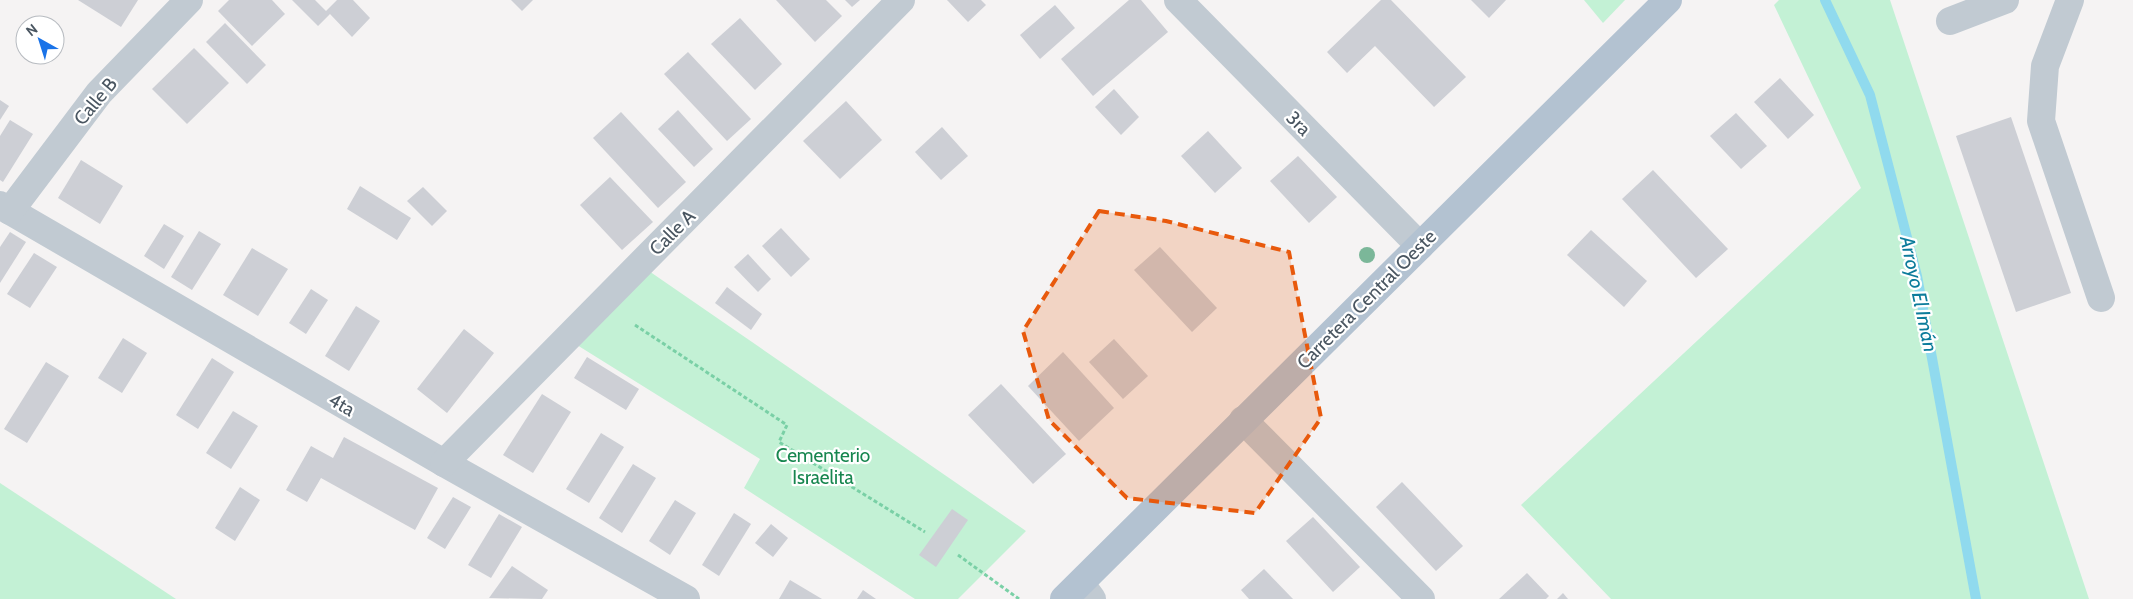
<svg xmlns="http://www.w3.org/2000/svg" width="2133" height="599" viewBox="0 0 2133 599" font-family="Cabin,sans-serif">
  <rect width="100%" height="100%" fill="#f5f3f3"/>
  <g fill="#c3f1d5">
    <polygon points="1584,0 1625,0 1603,23"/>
    <polygon points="1779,0 1890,0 2089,599 1611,599 1521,505 1861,188 1774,5"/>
    <polygon points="646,269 1026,531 958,599 915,599 744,488 760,459 577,345"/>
    <polygon points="0,483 176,599 0,599"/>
  </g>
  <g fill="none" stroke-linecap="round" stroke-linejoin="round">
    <polyline stroke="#90daee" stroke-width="10" points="1825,0 1870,95 1917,276 1976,599"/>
  </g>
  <g fill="#cdcfd5">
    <polygon points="78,0 138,0 121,27"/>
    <polygon points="229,0 272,0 285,14 252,46 218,11"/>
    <polygon points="292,0 315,0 326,11 337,0 353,0 370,18 352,37 330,14 318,26"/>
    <polygon points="511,0 533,0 522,11"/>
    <polygon points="776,0 826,0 842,16 815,42"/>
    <polygon points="845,0 860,0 852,7"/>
    <polygon points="947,0 981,0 986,5 968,22"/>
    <polygon points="1129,0 1141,0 1168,32 1093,96 1061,59"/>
    <polygon points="1381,0 1391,0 1466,77 1434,107 1375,46 1347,73 1327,52"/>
    <polygon points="1471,0 1506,0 1489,18"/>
    <polygon points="1055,5 1075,28 1040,59 1020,35"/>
    <polygon points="740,18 782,64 755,90 711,44"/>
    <polygon points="225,23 266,65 247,84 206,42"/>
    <polygon points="194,48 229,83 187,124 152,89"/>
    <polygon points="688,52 751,119 727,141 664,74"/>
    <polygon points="1780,78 1814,115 1788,139 1754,102"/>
    <polygon points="1114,89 1139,117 1121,135 1095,107"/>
    <polygon points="0,100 9,106 0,120"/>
    <polygon points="846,101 882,140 840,179 803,141"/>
    <polygon points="678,110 713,149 694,167 658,129"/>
    <polygon points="621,112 686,182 658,208 593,138"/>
    <polygon points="1736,113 1767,146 1741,169 1710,136"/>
    <polygon points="2011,117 2071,293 2016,312 1956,136"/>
    <polygon points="10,120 33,134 3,182 0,180 0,136"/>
    <polygon points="942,127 968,156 941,180 915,152"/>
    <polygon points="1208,131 1242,168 1215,193 1181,156"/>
    <polygon points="1298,156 1337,197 1309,223 1270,181"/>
    <polygon points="81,160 123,186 100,224 58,198"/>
    <polygon points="1653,170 1728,249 1696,278 1622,199"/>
    <polygon points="610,177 653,222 622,250 580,205"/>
    <polygon points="360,186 411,218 397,240 347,209"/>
    <polygon points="423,187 447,211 432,226 407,201"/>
    <polygon points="164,224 184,236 164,269 144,256"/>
    <polygon points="781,228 810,259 791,277 762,246"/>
    <polygon points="1591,230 1647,281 1624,307 1567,255"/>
    <polygon points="199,231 221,244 192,290 171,277"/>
    <polygon points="10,232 26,242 0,283 0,247"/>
    <polygon points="1160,247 1217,308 1192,332 1134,270"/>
    <polygon points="252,248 288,269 258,316 223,295"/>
    <polygon points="34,253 57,267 30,308 7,294"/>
    <polygon points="748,254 771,279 758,292 734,267"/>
    <polygon points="727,287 762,314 751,330 715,303"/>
    <polygon points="311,289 328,300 306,334 289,323"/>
    <polygon points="356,306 380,321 349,371 325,356"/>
    <polygon points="464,329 494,353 447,413 417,389"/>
    <polygon points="123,338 147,353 122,393 98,378"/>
    <polygon points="1114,339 1148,376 1123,399 1089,362"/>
    <polygon points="1063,352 1114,408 1079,441 1028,386"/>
    <polygon points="587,357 639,389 626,410 574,378"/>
    <polygon points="212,358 234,372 198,429 176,415"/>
    <polygon points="46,362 69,376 27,443 4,429"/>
    <polygon points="1001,384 1066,454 1033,484 968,415"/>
    <polygon points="542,394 571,412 533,473 503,455"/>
    <polygon points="233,411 258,426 231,469 206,453"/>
    <polygon points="601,433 624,447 589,503 566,489"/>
    <polygon points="344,437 438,488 415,530 321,478 307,502 286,490 311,446 333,458"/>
    <polygon points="633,464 656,478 622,533 599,518"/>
    <polygon points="1402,482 1463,546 1436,571 1376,507"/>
    <polygon points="240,487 260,500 235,541 215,528"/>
    <polygon points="453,497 471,507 445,549 427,538"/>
    <polygon points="675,500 696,513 670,555 649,541"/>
    <polygon points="952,509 968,520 936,567 919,555"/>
    <polygon points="734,513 751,524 719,576 702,565"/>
    <polygon points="499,514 522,527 491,578 468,565"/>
    <polygon points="1313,517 1360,567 1333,592 1286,541"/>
    <polygon points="771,524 788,538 773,557 755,543"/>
    <polygon points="512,566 548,590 542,599 489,598"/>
    <polygon points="1264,569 1293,599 1249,599 1241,590"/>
    <polygon points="1527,573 1549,596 1546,599 1499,599"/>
    <polygon points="790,580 822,599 779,599"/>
    <polygon points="863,590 876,599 857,599"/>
    <polygon points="1563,593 1568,599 1557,599"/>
  </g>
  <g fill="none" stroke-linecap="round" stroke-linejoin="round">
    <g stroke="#7ad0a6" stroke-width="3" stroke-dasharray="4 2.5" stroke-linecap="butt">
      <polyline points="635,325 787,425 779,442 925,532"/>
      <polyline points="958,555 1019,599"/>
    </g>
    <g stroke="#c1cad2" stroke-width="28">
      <polyline points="1178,0 1420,246"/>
      <polyline points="2070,0 2045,66 2041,121 2101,298"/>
      <polyline points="1950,21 2005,0"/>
      <polyline points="0,205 444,463 686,599"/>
      <polyline points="10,211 99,93 189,0"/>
      <polyline points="1243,420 1421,599"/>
      <polyline points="444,463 901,0"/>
      <polyline points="1081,584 1092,599"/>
    </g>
    <polyline stroke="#b3c2d1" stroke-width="28" points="1064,599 1668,0"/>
  </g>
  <circle fill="#7bb799" cx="1367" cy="255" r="8"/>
  <path fill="#e8590c" fill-opacity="0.2" stroke="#e8590c" stroke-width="4" stroke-dasharray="10 6" stroke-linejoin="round" d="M1099,211L1166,221L1289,252L1321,418L1255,513L1127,498L1049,420L1023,331Z"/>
  <g text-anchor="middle" stroke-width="4.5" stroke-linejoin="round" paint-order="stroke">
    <g font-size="19" fill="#4a5661" stroke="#fff">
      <text transform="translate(95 101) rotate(-50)" y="7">Calle B</text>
      <text transform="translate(1299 123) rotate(45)" y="7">3ra</text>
      <text transform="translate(672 232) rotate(-45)" y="7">Calle A</text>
      <text transform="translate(1366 299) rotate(-45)" y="7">Carretera Central Oeste</text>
      <text transform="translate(342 404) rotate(30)" y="7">4ta</text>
    </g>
    <g font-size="19" fill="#17864f" stroke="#fff">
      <text x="823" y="462">Cementerio<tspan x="823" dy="22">Israelita</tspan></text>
    </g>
    <g font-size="20" font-style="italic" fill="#0c7c9b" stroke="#fff">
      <text transform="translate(1919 294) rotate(78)" y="7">Arroyo El Imán</text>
    </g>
  </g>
  <g transform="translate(40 40) rotate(321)"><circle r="24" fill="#ffffff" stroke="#b7bbc0"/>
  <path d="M0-4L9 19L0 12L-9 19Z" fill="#1a73e8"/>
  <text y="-8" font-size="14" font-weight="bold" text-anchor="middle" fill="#4a5661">N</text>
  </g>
</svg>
